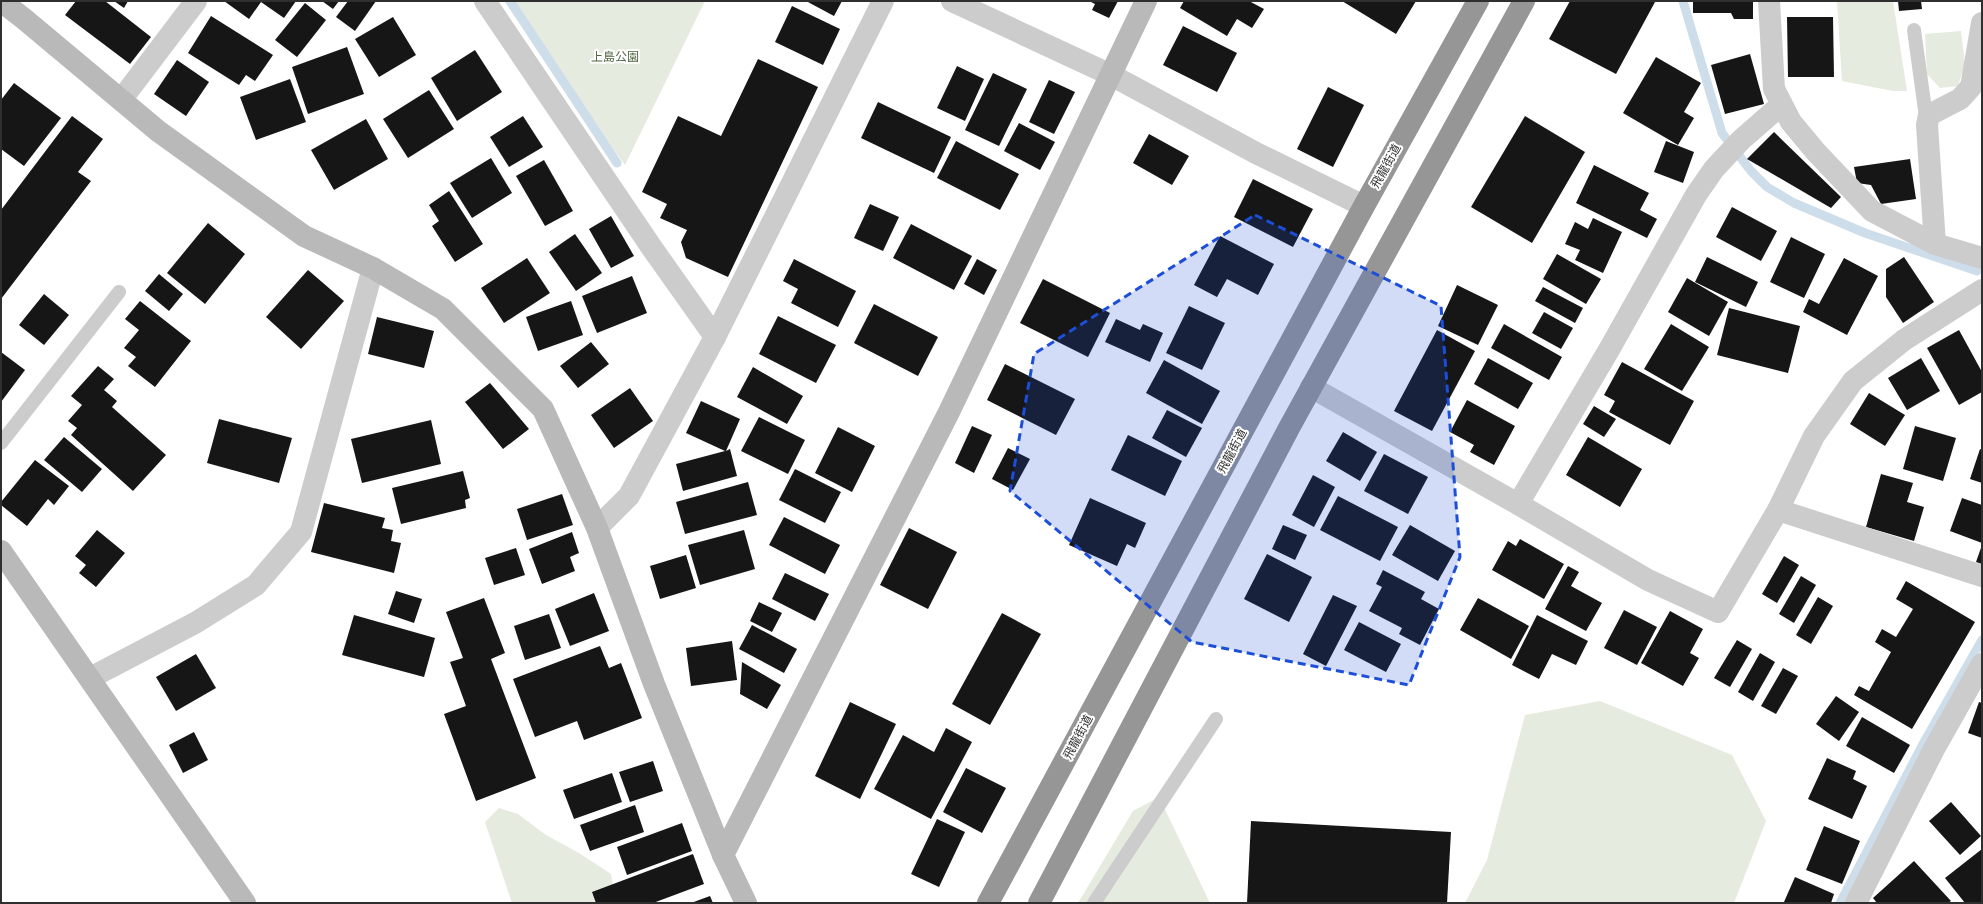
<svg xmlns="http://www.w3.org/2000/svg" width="1983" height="904" viewBox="0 0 1983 904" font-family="Ubuntu,'Noto Sans JP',sans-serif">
  <rect width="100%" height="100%" fill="#fff"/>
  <g fill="#e5ebdf">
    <polygon points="504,1 705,1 625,165"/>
    <polygon points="1837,1 1893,1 1907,91 1893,91 1842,81"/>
    <polygon points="1961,31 1965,64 1958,86 1940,88 1927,74 1925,34"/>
    <polygon points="1600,701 1732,755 1766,821 1734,903 1465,903 1487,860 1525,715"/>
    <polygon points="1159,797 1210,903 1078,903 1133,811"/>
    <polygon points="499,808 518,814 546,835 579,853 611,874 616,903 512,903 485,822"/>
  </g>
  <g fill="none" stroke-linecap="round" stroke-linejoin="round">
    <g stroke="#cddde9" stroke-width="9">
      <polyline points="510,1 617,163"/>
      <polyline points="1683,1 1722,133 1751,171 1767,187 1794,203 1865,233 1977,271"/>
      <polyline points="1840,903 1923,744 1982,640"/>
    </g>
  </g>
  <g fill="#161616">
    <polygon points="76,1 105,1 151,37 130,64 65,15"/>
    <polygon points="114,1 128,1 124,8"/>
    <polygon points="224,1 296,1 284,18 261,2 249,19"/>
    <polygon points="322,1 339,1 333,9"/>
    <polygon points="348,1 376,1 355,31 336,17"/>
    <polygon points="806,1 842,1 834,16"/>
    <polygon points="1089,1 1118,1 1109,18 1092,10 1095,4"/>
    <polygon points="1184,1 1249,1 1264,9 1252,28 1237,19 1227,36 1180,8"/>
    <polygon points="1342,1 1416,1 1396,34"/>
    <polygon points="1570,1 1655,2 1616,74 1549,39"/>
    <polygon points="1693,1 1753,1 1753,19 1734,19 1731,13 1693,13"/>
    <polygon points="1898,1 1921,1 1922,9 1899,11"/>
    <polygon points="305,3 326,20 297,57 275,40"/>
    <polygon points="792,6 840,29 823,65 775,42"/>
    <polygon points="211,16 273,55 255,81 246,75 239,85 188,53"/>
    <polygon points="393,17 416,55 379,77 355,39"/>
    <polygon points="1787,17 1833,17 1834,77 1788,77"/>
    <polygon points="1183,26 1237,53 1217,92 1163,65"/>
    <polygon points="347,47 364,94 308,114 292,67"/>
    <polygon points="475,50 502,92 457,121 431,78"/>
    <polygon points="1750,54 1764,104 1725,114 1711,65"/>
    <polygon points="1656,57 1701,83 1684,112 1694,118 1678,145 1623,113"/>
    <polygon points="758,59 818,87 728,277 686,258 681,242 687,230 660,218 667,204 642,192 678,116 721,136"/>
    <polygon points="177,60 209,82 186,116 154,94"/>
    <polygon points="957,66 984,79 965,121 937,108"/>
    <polygon points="993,73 1027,89 999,146 965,130"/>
    <polygon points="290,79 306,122 256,140 240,97"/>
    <polygon points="1049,80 1075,92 1054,134 1029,122"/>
    <polygon points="14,83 61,118 24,166 1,149 1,100"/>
    <polygon points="1328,87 1364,105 1333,167 1297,149"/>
    <polygon points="429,90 454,129 408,158 383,119"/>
    <polygon points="878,102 951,137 934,173 861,138"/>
    <polygon points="72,116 103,139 78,172 91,181 1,299 1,210"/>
    <polygon points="523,116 543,147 509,167 490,137"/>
    <polygon points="1525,116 1585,152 1532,243 1471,207"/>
    <polygon points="366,119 388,159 334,190 311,150"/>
    <polygon points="1019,123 1055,142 1040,170 1004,151"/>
    <polygon points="1774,132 1841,197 1831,208 1747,159"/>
    <polygon points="1149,134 1189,156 1172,185 1133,163"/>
    <polygon points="956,141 1019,174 1000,210 937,178"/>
    <polygon points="1666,141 1694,152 1683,183 1654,172"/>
    <polygon points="491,158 512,193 472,218 450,183"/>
    <polygon points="1910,159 1916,199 1881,204 1871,185 1857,183 1854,167"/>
    <polygon points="544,160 573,211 545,226 516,176"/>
    <polygon points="1594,165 1649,193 1640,210 1657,219 1647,238 1576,203"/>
    <polygon points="1253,179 1313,209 1293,247 1234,217"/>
    <polygon points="449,191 483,244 455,262 432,226 439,221 429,205"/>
    <polygon points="870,204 899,217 883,251 854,238"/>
    <polygon points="1732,207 1777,231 1761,261 1716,237"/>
    <polygon points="611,216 634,256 611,268 589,229"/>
    <polygon points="1593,218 1622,232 1603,273 1575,260 1580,250 1565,244 1575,222 1588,229"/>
    <polygon points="208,223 245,254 205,304 167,273"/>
    <polygon points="911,224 972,256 954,290 893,258"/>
    <polygon points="575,234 602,273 576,291 549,252"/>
    <polygon points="1220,236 1274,264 1258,295 1227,279 1217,297 1194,285"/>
    <polygon points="1791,237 1825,254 1804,298 1770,282"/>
    <polygon points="1557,254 1601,279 1586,304 1543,279"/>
    <polygon points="1707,257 1758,282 1746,307 1695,282"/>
    <polygon points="1904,257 1934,302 1903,323 1886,297 1886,269"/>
    <polygon points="527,258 550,293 504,323 481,288"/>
    <polygon points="1844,258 1878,276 1847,335 1803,312 1809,299 1819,304"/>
    <polygon points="794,259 856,291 838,327 791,303 798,289 783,281"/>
    <polygon points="977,259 997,270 984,295 964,284"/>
    <polygon points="308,270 344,301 301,349 266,317"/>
    <polygon points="159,274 183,294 169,311 145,291"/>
    <polygon points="632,276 647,313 597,333 582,296"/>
    <polygon points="1687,278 1728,302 1709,336 1668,312"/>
    <polygon points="1043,279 1110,313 1088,357 1020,323"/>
    <polygon points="1457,285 1498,305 1478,345 1438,326"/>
    <polygon points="1543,287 1583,308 1575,323 1535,301"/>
    <polygon points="44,294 69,315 44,345 19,325"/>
    <polygon points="140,301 191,341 155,387 128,366 136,357 124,348 139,330 125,319"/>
    <polygon points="571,301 583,335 538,351 526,317"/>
    <polygon points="874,304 938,337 918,376 854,343"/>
    <polygon points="1189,306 1225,323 1202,370 1166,353"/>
    <polygon points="1729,308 1800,326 1788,373 1717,355"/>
    <polygon points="1544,312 1573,328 1561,349 1532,333"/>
    <polygon points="778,316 836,345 816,383 759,354"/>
    <polygon points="377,317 434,331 424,368 368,354"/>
    <polygon points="1116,319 1140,330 1143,324 1163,333 1150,362 1105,342"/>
    <polygon points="1504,324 1562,357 1549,380 1491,348"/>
    <polygon points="1671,324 1709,347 1682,391 1644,369"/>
    <polygon points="1437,330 1475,351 1432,431 1394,411"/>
    <polygon points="1959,330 1982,372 1982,392 1959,405 1927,348"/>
    <polygon points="591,342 609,364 578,388 560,366"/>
    <polygon points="1,352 25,370 1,402"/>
    <polygon points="1488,358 1533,383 1518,409 1474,384"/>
    <polygon points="1921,358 1940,391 1907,410 1888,378"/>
    <polygon points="1164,360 1220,391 1202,424 1146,393"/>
    <polygon points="1622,362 1694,401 1670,445 1609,412 1615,401 1604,395"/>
    <polygon points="1005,364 1075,399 1056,435 987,400"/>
    <polygon points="98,366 114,379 104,390 117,401 112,407 166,455 133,491 71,435 77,428 68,421 82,405 71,396"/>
    <polygon points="753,367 803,396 787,424 737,397"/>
    <polygon points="490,383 529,429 503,449 465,402"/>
    <polygon points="630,388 653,421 614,448 591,415"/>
    <polygon points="1869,393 1905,415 1885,446 1850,424"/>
    <polygon points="1467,400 1515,426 1494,465 1470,452 1474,445 1450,432"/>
    <polygon points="701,401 740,419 726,451 730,449 737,476 683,491 676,464 725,451 686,433"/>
    <polygon points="1594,406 1616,419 1604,437 1583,424"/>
    <polygon points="1167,410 1202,428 1186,457 1152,438"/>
    <polygon points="759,417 805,440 788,474 741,451"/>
    <polygon points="219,419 292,438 279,483 207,463"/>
    <polygon points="431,420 441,464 362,483 351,439"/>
    <polygon points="972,426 992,435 974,473 955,463"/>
    <polygon points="1915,426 1956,438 1943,481 1903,469"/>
    <polygon points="838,427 875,446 852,492 815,473"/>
    <polygon points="1343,432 1377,452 1360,481 1326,461"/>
    <polygon points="1128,435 1182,461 1165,496 1111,470"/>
    <polygon points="64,437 102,469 82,492 44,460"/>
    <polygon points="1588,437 1642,469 1620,507 1566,475"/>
    <polygon points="1008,448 1030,459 1013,490 992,479"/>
    <polygon points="1980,449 1982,450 1982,483 1970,479"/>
    <polygon points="1384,454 1428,477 1408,514 1364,491"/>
    <polygon points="35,460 69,486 54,505 48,499 27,526 1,505 1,502"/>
    <polygon points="795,469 841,492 825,523 779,500"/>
    <polygon points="463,471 470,498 465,500 466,508 401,524 392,488"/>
    <polygon points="1881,474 1913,483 1907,502 1924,507 1914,541 1866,527"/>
    <polygon points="1313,475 1335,487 1314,527 1292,515"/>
    <polygon points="748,482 757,515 685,534 676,502"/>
    <polygon points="562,494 573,525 527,540 517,509"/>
    <polygon points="1338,496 1398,527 1380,561 1320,530"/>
    <polygon points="1090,498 1146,523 1135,548 1127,544 1117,566 1069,545"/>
    <polygon points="1962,498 1982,505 1982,543 1950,531"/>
    <polygon points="324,503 385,518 382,528 393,530 391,541 401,543 394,573 311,552"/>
    <polygon points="784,517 840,545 825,574 769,545"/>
    <polygon points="1283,525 1307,535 1295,560 1272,549"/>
    <polygon points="1410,525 1455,551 1438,581 1392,555"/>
    <polygon points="909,528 957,552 928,609 880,585"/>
    <polygon points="97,530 125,553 96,587 79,573 86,565 75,556"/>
    <polygon points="744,530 755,569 700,585 688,545"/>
    <polygon points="572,532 579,553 570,557 575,571 542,584 529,549"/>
    <polygon points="1520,539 1564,564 1544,599 1492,570 1508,541 1516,546"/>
    <polygon points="1982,545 1982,564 1976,562"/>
    <polygon points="516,548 525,575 494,585 485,558"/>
    <polygon points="1267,554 1312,577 1289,622 1244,599"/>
    <polygon points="686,555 696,588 660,599 650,566"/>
    <polygon points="1784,556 1799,565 1777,603 1762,594"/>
    <polygon points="1568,566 1579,572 1571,586 1602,603 1586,631 1545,609"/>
    <polygon points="1383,570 1425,592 1421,599 1439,609 1420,645 1399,634 1402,628 1369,611 1382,587 1376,584"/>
    <polygon points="785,573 829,594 815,621 772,599"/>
    <polygon points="1801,576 1816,585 1794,623 1779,614"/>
    <polygon points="1906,581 1975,622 1912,729 1854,695 1859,686 1869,691 1891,652 1875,642 1882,629 1896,637 1913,609 1896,599"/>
    <polygon points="396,591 422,599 414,623 388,614"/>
    <polygon points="594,593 609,631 570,646 555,609"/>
    <polygon points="1333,595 1357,606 1326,666 1303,654"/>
    <polygon points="1818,597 1833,606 1811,644 1796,635"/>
    <polygon points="484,598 505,653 491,659 536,778 476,801 444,714 466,706 450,662 463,658 446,612"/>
    <polygon points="1478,598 1529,626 1511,659 1460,630"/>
    <polygon points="759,602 782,613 772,632 750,621"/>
    <polygon points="1624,610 1657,627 1637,665 1604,648"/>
    <polygon points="1670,611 1703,629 1690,653 1699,658 1683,686 1641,663"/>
    <polygon points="1002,613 1041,634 990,725 952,704"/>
    <polygon points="549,614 561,648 525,660 514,626"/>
    <polygon points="354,615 435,638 424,677 342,655"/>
    <polygon points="1537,615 1588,641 1576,665 1552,654 1539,679 1512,665"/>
    <polygon points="1359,622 1401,644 1386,672 1344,650"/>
    <polygon points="752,625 797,649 784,673 739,649"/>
    <polygon points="1737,640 1752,649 1730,687 1714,678"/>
    <polygon points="732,641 737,680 691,686 686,648"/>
    <polygon points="600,646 609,668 621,663 642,718 584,740 577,721 535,737 513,679"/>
    <polygon points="1760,653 1775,662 1753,701 1738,692"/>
    <polygon points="196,654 216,688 176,711 156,677"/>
    <polygon points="742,662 781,685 767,709 740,694"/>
    <polygon points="1783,668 1798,676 1776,714 1761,706"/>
    <polygon points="1836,696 1859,712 1839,741 1816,724"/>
    <polygon points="850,702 896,724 860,799 815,776"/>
    <polygon points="1979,702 1982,703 1982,738 1968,733"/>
    <polygon points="1862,717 1910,745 1894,773 1846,746"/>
    <polygon points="946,728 972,742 931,819 874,789 903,735 934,752"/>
    <polygon points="194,732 208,760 183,773 169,745"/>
    <polygon points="1827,758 1856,771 1853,779 1867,786 1852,819 1808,799"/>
    <polygon points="653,761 663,791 630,802 619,772"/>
    <polygon points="966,768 1006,788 982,833 943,812"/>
    <polygon points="612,773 622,802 574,819 563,790"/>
    <polygon points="1951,802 1981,836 1960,855 1929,821"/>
    <polygon points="635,805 644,832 590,851 580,825"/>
    <polygon points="937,819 965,832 939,887 911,874"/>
    <polygon points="1251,821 1451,832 1447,903 1247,903"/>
    <polygon points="682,823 692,851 627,875 617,847"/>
    <polygon points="1824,826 1860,841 1842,884 1806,870"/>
    <polygon points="1982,849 1982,903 1965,903 1945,878"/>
    <polygon points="693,854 704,884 653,903 596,903 592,892"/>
    <polygon points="1914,861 1951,901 1948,903 1877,903 1873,898"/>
    <polygon points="1795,877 1834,894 1831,903 1784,902"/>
    <polygon points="710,896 713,903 691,903"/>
  </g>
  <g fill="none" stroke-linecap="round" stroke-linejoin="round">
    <g stroke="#ccc" stroke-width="14">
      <polyline points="1914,30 1927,124"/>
      <polyline points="1,443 119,292"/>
      <polyline points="1094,903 1216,719"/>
    </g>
    <g stroke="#ccc" stroke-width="22">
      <polyline points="485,1 652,248 715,337 883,1"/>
      <polyline points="952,1 1111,75 1256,153 1364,206"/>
      <polyline points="1769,1 1774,89 1791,122 1816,152 1872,211 1935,244 1982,258"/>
      <polyline points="121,100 196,1"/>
      <polyline points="1935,244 1927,125 1929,115 1960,99 1971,87 1982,23"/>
      <polyline points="1311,387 1518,504 1610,348 1696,195 1714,169 1741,140 1781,105"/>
      <polyline points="1518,504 1648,580 1718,612 1778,510 1814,436 1853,381 1904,340 1982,290"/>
      <polyline points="1778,510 1982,576"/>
      <polyline points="597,528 629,496 715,337"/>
      <polyline points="90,678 195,623 256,585 301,532 373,268"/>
      <polyline points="1856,903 1934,749 1982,664"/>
    </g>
    <g stroke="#b9b9b9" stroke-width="22">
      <polyline points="1,1 23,18 158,131 304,236 373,268 443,309 543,409 597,528 654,684 723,855 746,903"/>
      <polyline points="1,551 245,903"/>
      <polyline points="723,855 949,412 1146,1"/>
    </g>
    <g stroke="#969696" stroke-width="22">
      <polyline points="988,903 1364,206 1478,1"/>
      <polyline points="1039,903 1289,428 1524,1"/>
    </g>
  </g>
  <path fill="#1d4ed8" fill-opacity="0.2" stroke="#1d4ed8" stroke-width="3" stroke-dasharray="8 5" stroke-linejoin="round" d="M1255,215L1441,306L1460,557L1409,685L1192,642L1010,491L1034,354Z"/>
  <g text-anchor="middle" stroke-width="4" stroke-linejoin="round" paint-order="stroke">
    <g font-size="12" fill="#516741" stroke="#fff">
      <text x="615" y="61">上島公園</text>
    </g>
    <g font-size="12" fill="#2f2f2f" stroke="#fff">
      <text transform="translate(1386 166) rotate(-61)" y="4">飛龍街道</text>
      <text transform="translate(1232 451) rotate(-62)" y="4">飛龍街道</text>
      <text transform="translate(1078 737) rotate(-62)" y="4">飛龍街道</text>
    </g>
  </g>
  <rect width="1983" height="904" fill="none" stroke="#2f2f2f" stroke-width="4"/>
</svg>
